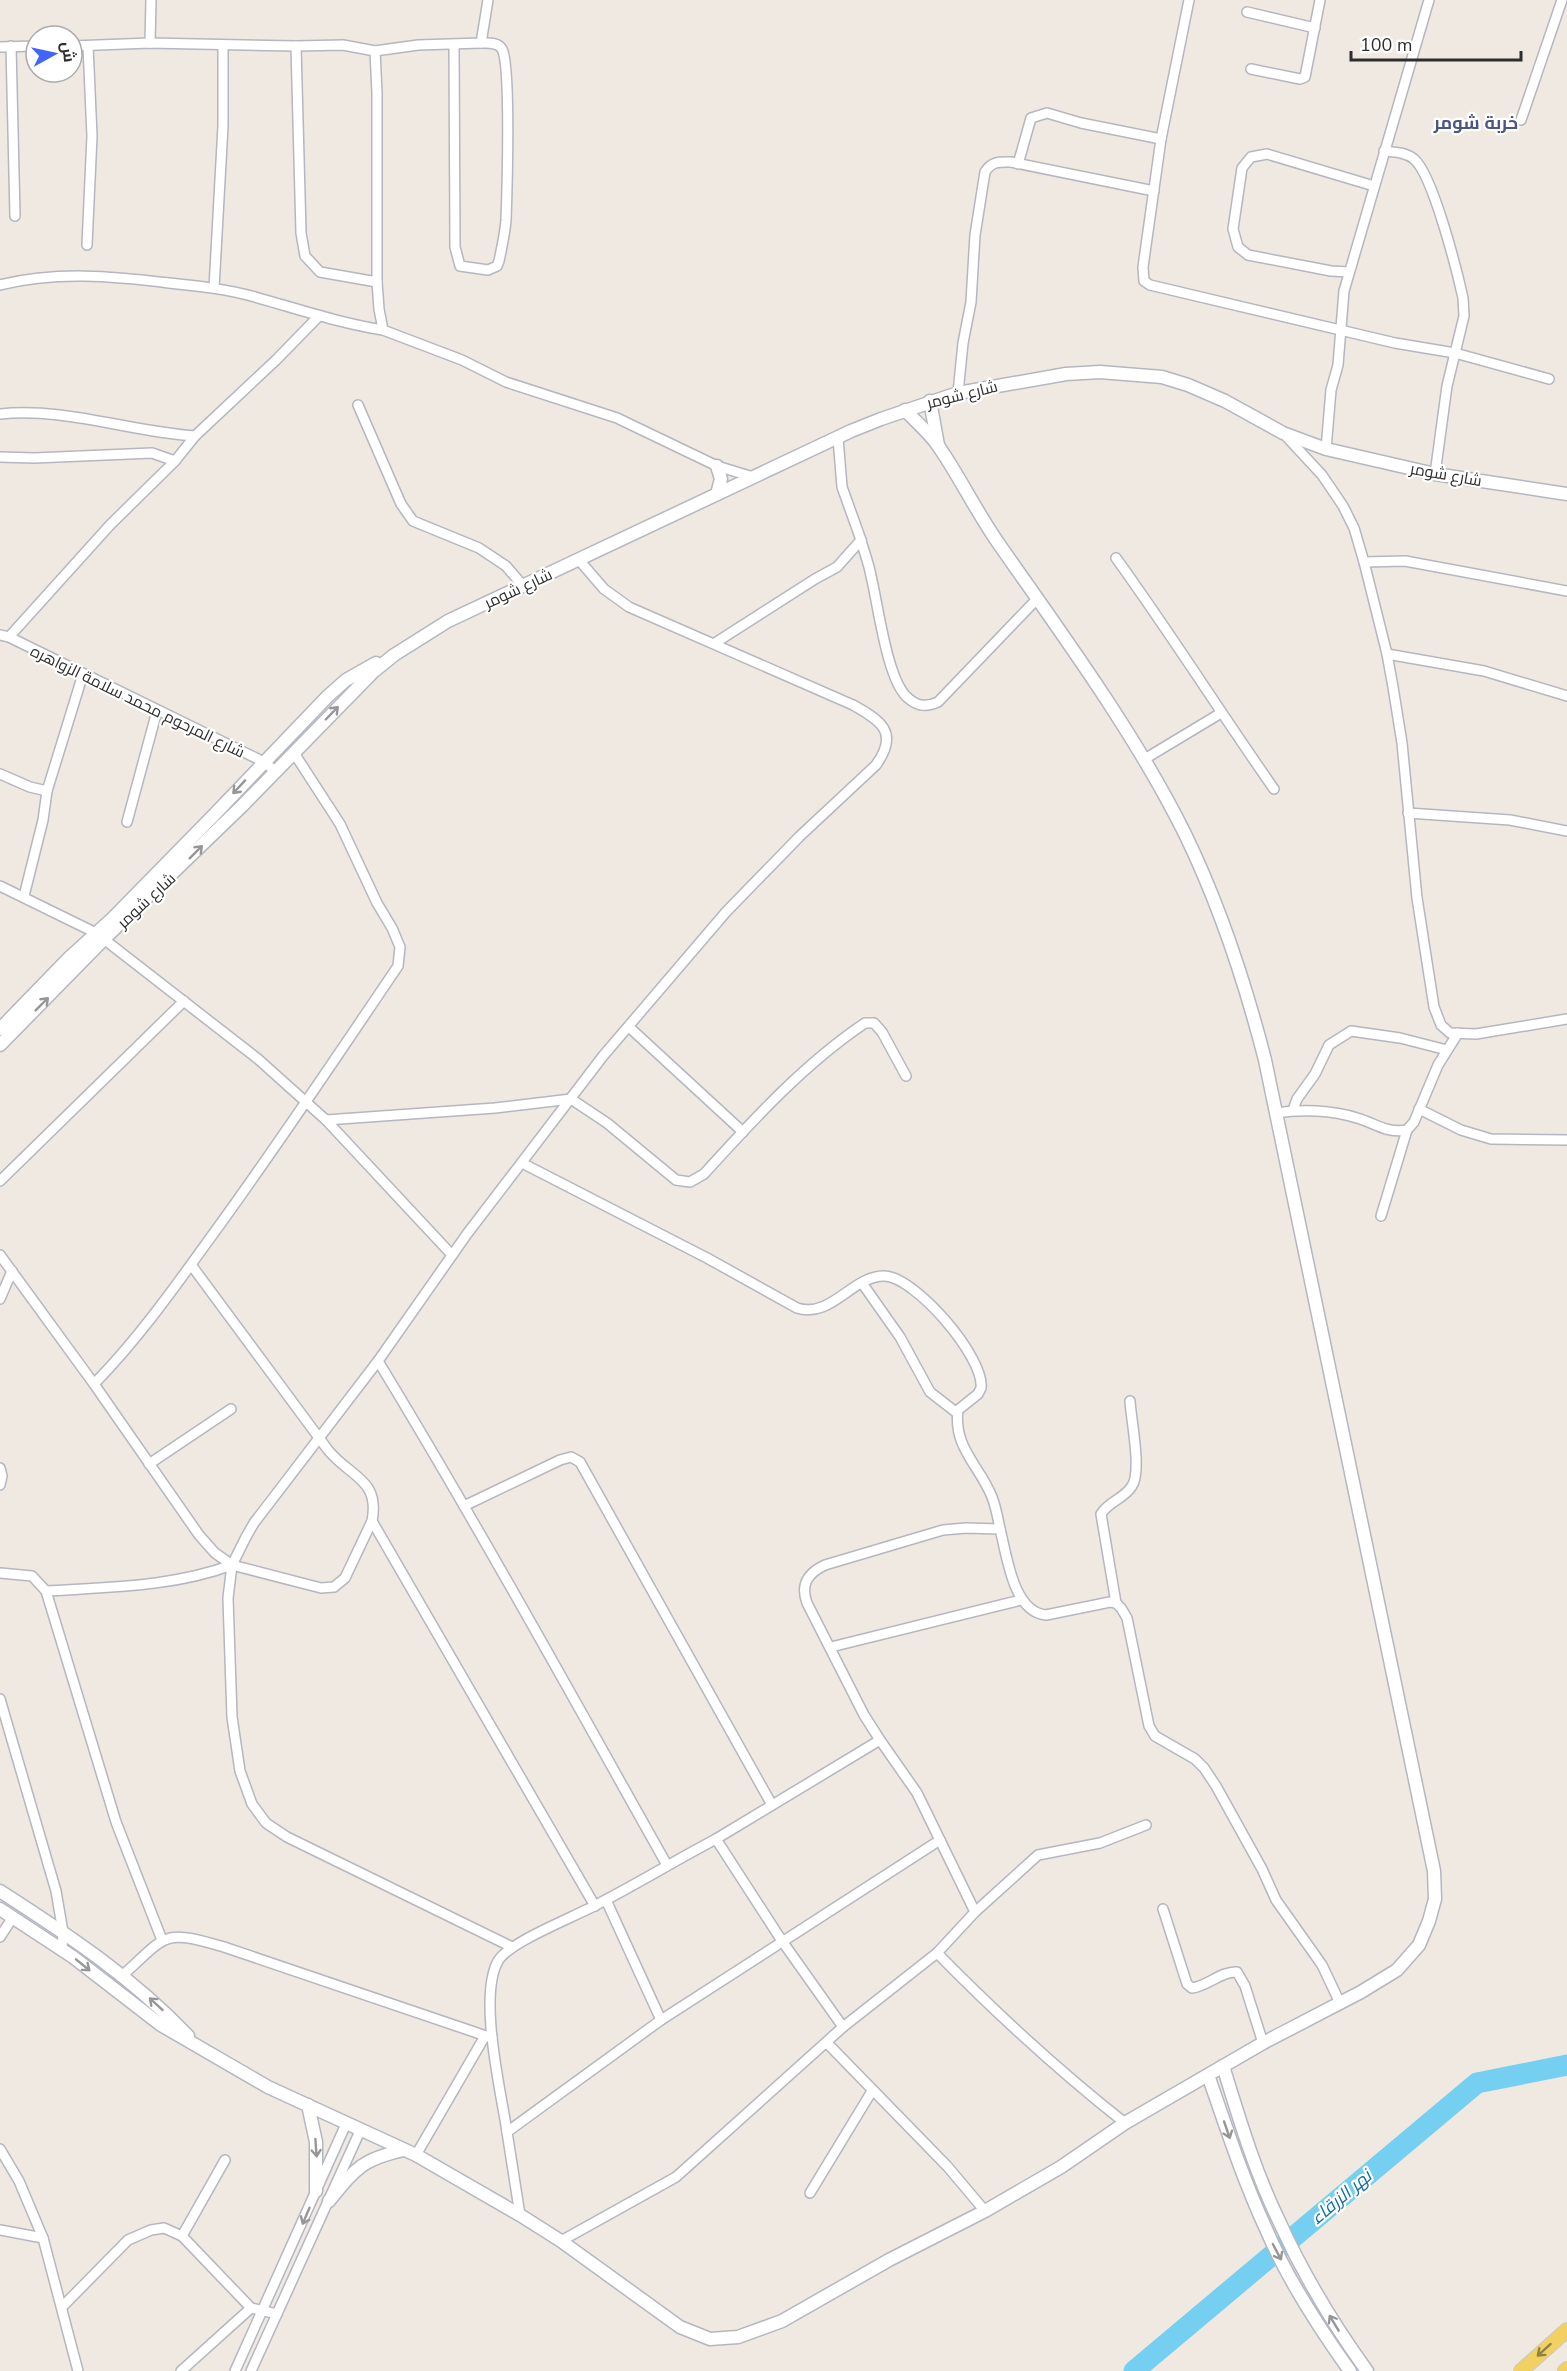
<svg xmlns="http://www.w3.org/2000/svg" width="1567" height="2371" viewBox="0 0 1567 2371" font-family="'Nunito Sans',Cairo,sans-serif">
  <rect width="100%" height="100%" fill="#efe9e1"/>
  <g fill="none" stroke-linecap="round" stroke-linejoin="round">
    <polyline stroke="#75cff0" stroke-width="21" points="1134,2371 1477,2083 1567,2065"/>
    <g stroke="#b4b7c1" stroke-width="12">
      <g id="street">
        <polyline points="1189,0 1161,139 1143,267 1144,281 1150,285 1395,343 1455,353 1549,379"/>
        <polyline points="1247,12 1315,28"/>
        <polyline points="150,43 151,0"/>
        <path d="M454,45L455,247L460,266L488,270L497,266L499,261C502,247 505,233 506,220C507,193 511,65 502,49C498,42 488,43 481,43"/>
        <polyline points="11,46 15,216"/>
        <polyline points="72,46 150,43 296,46 343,45 375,51 377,93 377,282 379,309 383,330 462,360 506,382 617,418 717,466 753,477"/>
        <polyline points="296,46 301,233 305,256 320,272 377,282"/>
        <polyline points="0,47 36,46"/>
        <polyline points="375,51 418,45 481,43 488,0"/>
        <polyline points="1251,69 1300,79 1305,77 1320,0"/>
        <polyline points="1521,120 1562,0"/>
        <path d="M1384,151C1394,152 1405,152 1414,159C1433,175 1457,271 1463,298L1464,316L1447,386L1435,474"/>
        <polyline points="1018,164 1031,118 1047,113 1081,123 1161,139"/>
        <polyline points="87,245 92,136 88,46"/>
        <polyline points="1349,272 1331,271 1248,255 1238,247 1233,229 1242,168 1251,157 1267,154 1374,186"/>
        <path d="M0,285C56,271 112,276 169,283C198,286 227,289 255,297C298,309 339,323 383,330"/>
        <polyline points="214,288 223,126 223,45"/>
        <path d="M958,393L963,343L971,302L975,235L985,172C992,161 999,162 1011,162L1154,191"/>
        <polyline points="358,405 401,504 413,521 479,548 506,566 523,586"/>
        <path d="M0,414C65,407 131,432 195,436"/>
        <polyline points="1284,434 1322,475 1343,506 1354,528 1364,562 1387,654 1393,687 1402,743 1417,898 1434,1007 1441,1025 1450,1033 1476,1034 1567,1019"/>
        <polyline points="1326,449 1331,390 1338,365 1344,291 1429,0"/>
        <polyline points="0,457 34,458 152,453 175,461"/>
        <path d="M861,540C864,552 869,564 871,576C878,604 887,681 908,698C918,707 927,707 938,702L1037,599"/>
        <path d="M1116,558C1171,634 1220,712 1274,789"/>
        <polyline points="1364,562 1405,561 1567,591"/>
        <polyline points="0,635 9,637 264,762 275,771"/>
        <polyline points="9,637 110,525 175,461 195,436 276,360 318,317"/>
        <polyline points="715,643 815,579 837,567 861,540 842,487 838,438"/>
        <polyline points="1387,654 1484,671 1567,696"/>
        <polyline points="1143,760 1221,713"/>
        <polyline points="0,774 30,787 47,791 83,674"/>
        <polyline points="1408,813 1510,820 1567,831"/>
        <polyline points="127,822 157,711"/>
        <polyline points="0,886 96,933 258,1059 326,1120 452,1255"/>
        <polyline points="24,896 43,820 47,791"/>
        <polyline points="629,1027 743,1132"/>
        <polyline points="1419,1109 1461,1130 1491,1139 1567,1140"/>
        <polyline points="1293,1110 1297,1099 1315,1074 1329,1045 1351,1031 1400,1038 1447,1050"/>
        <path d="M1276,1113C1301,1109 1332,1110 1357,1118C1375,1123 1387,1134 1407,1130L1414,1122L1438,1065L1458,1033"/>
        <path d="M326,1120L495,1108L571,1099L607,1123L676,1180L690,1182L704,1174C753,1120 804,1064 865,1023H874L882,1032L906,1076"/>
        <path d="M522,1163L707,1258L797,1308C831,1319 852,1276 884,1276C915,1276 985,1358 981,1388L978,1394L958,1410C953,1448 980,1466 992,1497C996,1507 998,1519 1000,1529"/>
        <polyline points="0,1181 184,1001"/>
        <polyline points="1381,1216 1407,1130"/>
        <path d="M0,1255L94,1384L199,1535L215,1553L232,1565L321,1588L334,1587L345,1578L372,1521C380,1479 351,1478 328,1450L192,1266"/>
        <polyline points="862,1283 900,1337 930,1392 957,1413"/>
        <polyline points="0,1299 12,1271"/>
        <path d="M378,1361C479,1527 572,1696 667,1865"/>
        <path d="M94,1384C137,1340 172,1291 208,1241C274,1151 335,1059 398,966L400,947L392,928L377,903L340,824L294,753"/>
        <polyline points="149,1464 231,1409"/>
        <polyline points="0,1468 2,1476 0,1485"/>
        <polyline points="464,1506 560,1460 571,1457 580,1462 772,1805"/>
        <polyline points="372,1521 595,1906"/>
        <polyline points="0,1573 32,1576 46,1591 116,1822 162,1940"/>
        <path d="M46,1591C110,1587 172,1587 232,1565"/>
        <path d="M1116,1603L1101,1514C1109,1501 1124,1499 1132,1486C1142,1471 1131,1420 1130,1401"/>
        <polyline points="831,1647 1021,1600"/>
        <polyline points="0,1699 56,1891 63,1932 62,1949"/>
        <path d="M880,1740L864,1715L807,1603C800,1584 808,1573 825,1565L943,1530L966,1528L1000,1529C1007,1556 1013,1612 1046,1615L1110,1602L1116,1603L1121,1608L1127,1618L1149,1726L1155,1736L1195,1759L1204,1768L1216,1786L1262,1869L1276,1900L1322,1965L1340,2003"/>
        <polyline points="716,1839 880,1740 917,1793 975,1912"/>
        <polyline points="606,1900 661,2020"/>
        <path d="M1163,1909L1187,1984L1192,1988C1208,1986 1221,1971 1237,1972L1245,1986L1263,2043"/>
        <polyline points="0,1937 13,1917"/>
        <path d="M512,1947L287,1837L266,1823L252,1804L240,1771L232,1717L228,1598L232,1565L246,1537L254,1523L378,1361L467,1234L603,1056L726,912L800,836L876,765C899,733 882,721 853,705L629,607L604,589L579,560"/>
        <path d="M937,1953C996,2013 1059,2071 1125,2123"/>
        <path d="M123,1975C168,1934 163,1929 224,1947L492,2038"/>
        <polyline points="843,2027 937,1953 975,1912 1038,1855 1100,1843 1146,1825"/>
        <polyline points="827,2043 947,2166 985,2211"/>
        <path d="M507,2132C501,2091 478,1997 498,1961C509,1942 574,1917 596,1905C637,1884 676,1860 716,1839L782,1941L843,2027L676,2177L561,2241"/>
        <polyline points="0,2149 19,2181 43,2238"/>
        <polyline points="416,2155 485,2036"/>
        <polyline points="810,2193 872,2091"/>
        <polyline points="520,2215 507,2132 661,2020 940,1840"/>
        <polyline points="0,2230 43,2238 78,2371"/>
        <polyline points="182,2236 225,2160"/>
        <polyline points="63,2306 128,2240 151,2230 164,2228 182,2236 251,2308 277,2314"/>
        <polyline points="181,2371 251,2308"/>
        <polyline points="235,2371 346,2124"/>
        <polyline points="251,2371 360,2131"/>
      </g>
    </g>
    <g stroke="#b4b7c1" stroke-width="15">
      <g id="secondary">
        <polyline points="930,401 938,445"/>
        <polyline points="717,494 721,479 717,466"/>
        <polyline points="0,1029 69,958 113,918 212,817 328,696 346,680 376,663"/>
        <polyline points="0,1045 104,939 242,806 373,672 394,655 448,621 851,431 881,419 958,393 1066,374 1100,372 1162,377 1188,385 1225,401 1283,433 1326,449 1435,474 1567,494"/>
        <path d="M0,1891C67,1934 133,1978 188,2036"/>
        <path d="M0,1909L73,1957L161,2025L268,2087L416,2155L520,2215L561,2241L680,2327L710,2339L738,2337L782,2321L889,2260L985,2211L1061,2167L1125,2123L1263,2043L1361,1992L1397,1970L1419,1945L1429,1921L1435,1899L1434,1871L1265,1060C1245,982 1220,906 1185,834C1136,735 1064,637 1001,547C978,515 961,479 939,447C930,433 916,422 905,410"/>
        <path d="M1223,2066C1239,2118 1255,2172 1279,2221C1303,2274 1333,2324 1367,2371"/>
        <path d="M1208,2075C1226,2127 1243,2179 1266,2229C1287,2278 1319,2328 1350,2371"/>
        <polyline points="308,2105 316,2142 316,2191"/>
        <path d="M329,2201C355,2169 362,2159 404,2150"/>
      </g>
    </g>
    <g stroke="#c9c9c9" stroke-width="16">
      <g id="primary">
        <polyline points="1521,2371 1567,2330"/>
        <polyline points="1565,2371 1567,2369"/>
      </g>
    </g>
    <use href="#street" stroke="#fff" stroke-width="9"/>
    <use href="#secondary" stroke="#fff" stroke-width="12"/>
    <use href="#primary" stroke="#f2d163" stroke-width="14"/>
  </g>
  <defs><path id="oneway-shaft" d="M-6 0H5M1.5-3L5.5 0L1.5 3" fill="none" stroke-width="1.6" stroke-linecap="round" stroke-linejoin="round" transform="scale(1.5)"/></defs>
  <g stroke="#969696">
    <use href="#oneway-shaft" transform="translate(332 713) rotate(-46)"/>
    <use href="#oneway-shaft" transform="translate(239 787) rotate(133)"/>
    <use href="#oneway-shaft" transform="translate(196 852) rotate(-45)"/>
    <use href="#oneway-shaft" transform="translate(42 1004) rotate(-45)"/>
    <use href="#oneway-shaft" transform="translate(83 1965) rotate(39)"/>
    <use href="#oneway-shaft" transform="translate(156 2004) rotate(-138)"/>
    <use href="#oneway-shaft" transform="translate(1227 2130) rotate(71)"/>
    <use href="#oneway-shaft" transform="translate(316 2148) rotate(86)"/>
    <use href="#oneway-shaft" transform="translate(306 2216) rotate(113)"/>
    <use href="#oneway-shaft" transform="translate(1277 2252) rotate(62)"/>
    <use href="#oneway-shaft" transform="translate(1334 2323) rotate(-121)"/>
  </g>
  <use stroke="#908048" href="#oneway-shaft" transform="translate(1544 2350) rotate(138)"/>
  <g text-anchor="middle" stroke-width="4.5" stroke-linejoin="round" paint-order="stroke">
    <g font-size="16" fill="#2e2e2e" stroke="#fff">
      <text transform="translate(962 394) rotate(-14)" y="6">شارع شومر</text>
      <text transform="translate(1446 474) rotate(10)" y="6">شارع شومر</text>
      <text transform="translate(518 588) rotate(-25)" y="6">شارع شومر</text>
      <text transform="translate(138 701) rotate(26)" y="6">شارع المرحوم محمد سلامة الزواهره</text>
      <text transform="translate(146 900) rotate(-43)" y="6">شارع شومر</text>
    </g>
    <g font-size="18" font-weight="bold" fill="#4d5680" stroke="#fff">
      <text x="1476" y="129">خربة شومر</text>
    </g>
    <g font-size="18" font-style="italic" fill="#0d6fa3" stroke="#fff">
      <text transform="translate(1341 2197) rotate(-40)" y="6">نهر الزرقاء</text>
    </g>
  </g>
  <g transform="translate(54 54) rotate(82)"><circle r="28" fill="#ffffff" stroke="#ababab" stroke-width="1.5"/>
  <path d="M0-4.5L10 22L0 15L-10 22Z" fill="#4264fb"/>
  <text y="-9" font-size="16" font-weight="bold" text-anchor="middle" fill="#2e2e2e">ش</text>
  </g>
  <path d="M1351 51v9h170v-9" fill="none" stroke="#2e2e2e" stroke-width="3"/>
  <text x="1360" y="51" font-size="18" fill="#2e2e2e" stroke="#ffffff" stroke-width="4.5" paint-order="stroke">100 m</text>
</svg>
